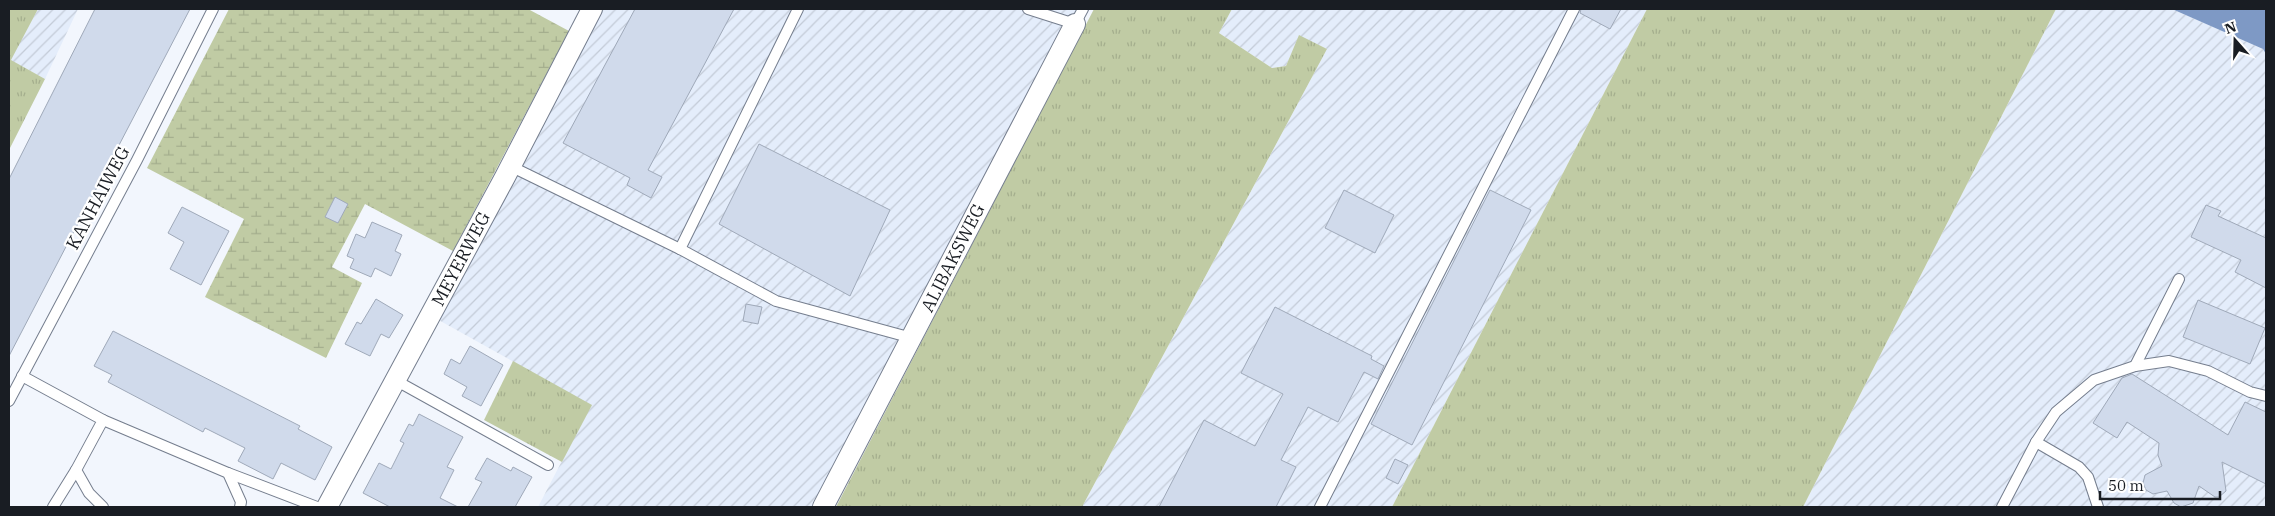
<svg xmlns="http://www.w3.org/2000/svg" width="2275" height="516" viewBox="0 0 2275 516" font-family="'IBM Plex Serif',serif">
  <defs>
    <pattern id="industrial-furrows" width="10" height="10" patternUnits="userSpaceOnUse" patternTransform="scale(1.25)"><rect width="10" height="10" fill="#e4edfb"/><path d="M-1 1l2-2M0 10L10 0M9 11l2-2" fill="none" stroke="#c3cbd7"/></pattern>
    <pattern id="grass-tufts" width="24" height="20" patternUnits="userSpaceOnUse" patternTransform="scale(1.25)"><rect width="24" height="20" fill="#c0cba4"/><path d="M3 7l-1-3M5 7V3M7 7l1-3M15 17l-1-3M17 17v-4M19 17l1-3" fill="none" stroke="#a4ae8d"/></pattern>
    <pattern id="wetland-marsh" width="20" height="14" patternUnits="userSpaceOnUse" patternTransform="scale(1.25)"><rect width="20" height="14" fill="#c0cba4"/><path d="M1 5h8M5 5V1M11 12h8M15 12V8" fill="none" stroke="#a4ae8d"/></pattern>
  </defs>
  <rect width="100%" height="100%" fill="#f2f6fd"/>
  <g fill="url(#industrial-furrows)">
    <polygon points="38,9 78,9 45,79 10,60"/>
    <polygon points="601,9 1078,9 815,507 538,507 591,405 435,318"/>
    <polygon points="1232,9 1647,9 1392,507 1082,507 1327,49 1299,36 1286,66 1272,68 1219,33"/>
    <polygon points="2056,9 2172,9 2263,49 2266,54 2266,507 1803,507"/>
  </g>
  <g fill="url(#grass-tufts)">
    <polygon points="9,9 38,9 11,60 45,79 9,150"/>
    <polygon points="1094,9 1232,9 1219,33 1272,68 1286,66 1299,35 1327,49 1082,507 836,507"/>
    <polygon points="1647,9 2056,9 1803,507 1392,507"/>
    <polygon points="513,361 592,405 562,462 484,420"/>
  </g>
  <polygon fill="url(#wetland-marsh)" points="229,9 528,9 569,31 453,251 365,204 332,267 362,283 326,358 205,297 244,219 147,168"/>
  <polygon fill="#7e99c5" points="2172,9 2266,9 2266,54 2263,49"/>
  <g fill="#d0daeb" stroke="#9fa9b9">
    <polygon points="95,9 190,9 9,356 9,179"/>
    <polygon points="635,9 734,9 648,170 662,177 651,198 627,185 630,178 563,143"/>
    <polygon points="1581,9 1621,9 1610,29 1580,13"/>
    <polygon points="759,144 890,210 850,296 719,224"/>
    <polygon points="1344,190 1394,215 1375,253 1325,228"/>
    <polygon points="1490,190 1531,210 1412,445 1371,424"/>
    <polygon points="335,197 348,204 338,223 325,217"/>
    <polygon points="2206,205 2221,211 2218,216 2266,238 2266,288 2235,272 2241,260 2191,237"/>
    <polygon points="182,207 229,231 201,285 170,269 184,242 168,233"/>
    <polygon points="372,222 402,235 395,251 401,254 391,276 375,268 371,277 350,268 354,259 347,256 356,234 365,238"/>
    <polygon points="376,299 403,315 389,338 381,334 370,356 345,344 357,322 361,324"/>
    <polygon points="2198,300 2265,328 2250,364 2183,337"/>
    <polygon points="746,304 762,307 758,324 743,321"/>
    <polygon points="1275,307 1372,356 1371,359 1384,366 1378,379 1364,372 1338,422 1308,407 1281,460 1296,467 1276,507 1159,507 1204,420 1255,446 1283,394 1241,373"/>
    <polygon points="113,331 300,426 298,429 332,447 315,480 281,463 273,479 238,461 245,448 205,428 203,432 108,382 112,375 94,366"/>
    <polygon points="470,346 503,365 481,406 462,396 467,387 444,374 451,359 460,364"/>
    <polygon points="2132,374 2228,435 2245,402 2266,412 2266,484 2222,462 2226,491 2219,497 2215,497 2199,486 2193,503 2181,507 2174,503 2167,491 2153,494 2146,490 2143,483 2145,475 2162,466 2158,455 2159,443 2127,422 2117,438 2093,423 2122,378"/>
    <polygon points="419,414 463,437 447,467 454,470 440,498 458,507 390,507 363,493 379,463 391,469 404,443 400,441 409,424 413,426"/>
    <polygon points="487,458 511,471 513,467 532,477 515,507 468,507 482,482 475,479"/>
    <polygon points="1395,459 1408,465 1398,484 1386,478"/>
  </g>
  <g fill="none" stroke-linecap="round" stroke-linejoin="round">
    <g stroke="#757e8e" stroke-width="12">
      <g id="service">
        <polyline points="1028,9 1075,24 1083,9"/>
        <polyline points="510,166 680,249 776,301 912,338"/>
        <polyline points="680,249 798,9"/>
        <polyline points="2135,366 2179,279"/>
        <polyline points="22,376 103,420 76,470 89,493 103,507"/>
        <polyline points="395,380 548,465"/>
        <polyline points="9,401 137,160 213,9"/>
        <polyline points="103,420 228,473 241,502 240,507"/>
        <polyline points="2036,442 2079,467 2088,477 2098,507"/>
        <polyline points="228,473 317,507"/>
        <polyline points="53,507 76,470"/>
        <polyline points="1320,507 1574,9"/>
        <polyline points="2002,507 2036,442 2056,412 2094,380 2135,366 2169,361 2208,371 2250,392 2266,396"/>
      </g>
    </g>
    <g stroke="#757e8e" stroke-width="22">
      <g id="minor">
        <polyline points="327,507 505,177 592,9"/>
        <polyline points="823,507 1075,24"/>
      </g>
    </g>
    <use href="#service" stroke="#fff" stroke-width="10"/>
    <use href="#minor" stroke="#fff" stroke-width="20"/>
  </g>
  <g text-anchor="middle" stroke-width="4.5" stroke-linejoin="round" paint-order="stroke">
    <g font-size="18" fill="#191d23" stroke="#fff">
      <text transform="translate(98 198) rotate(-62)" y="6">KANHAIWEG</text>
      <text transform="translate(953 258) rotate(-63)" y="6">ALIBAKSWEG</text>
      <text transform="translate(461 259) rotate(-62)" y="6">MEYERWEG</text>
    </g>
  </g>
  <rect width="2275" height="516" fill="none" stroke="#191d23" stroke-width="20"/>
  <g transform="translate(2235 40) rotate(340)" stroke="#ffffff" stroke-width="4" paint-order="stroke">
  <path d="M0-4L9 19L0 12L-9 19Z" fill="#191d23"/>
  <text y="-8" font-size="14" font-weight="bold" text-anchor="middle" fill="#191d23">N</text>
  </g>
  <path d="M2100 491v8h120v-8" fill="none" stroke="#191d23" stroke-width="2.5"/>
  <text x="2108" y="491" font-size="15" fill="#191d23" stroke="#ffffff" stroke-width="4" paint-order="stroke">50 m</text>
</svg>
